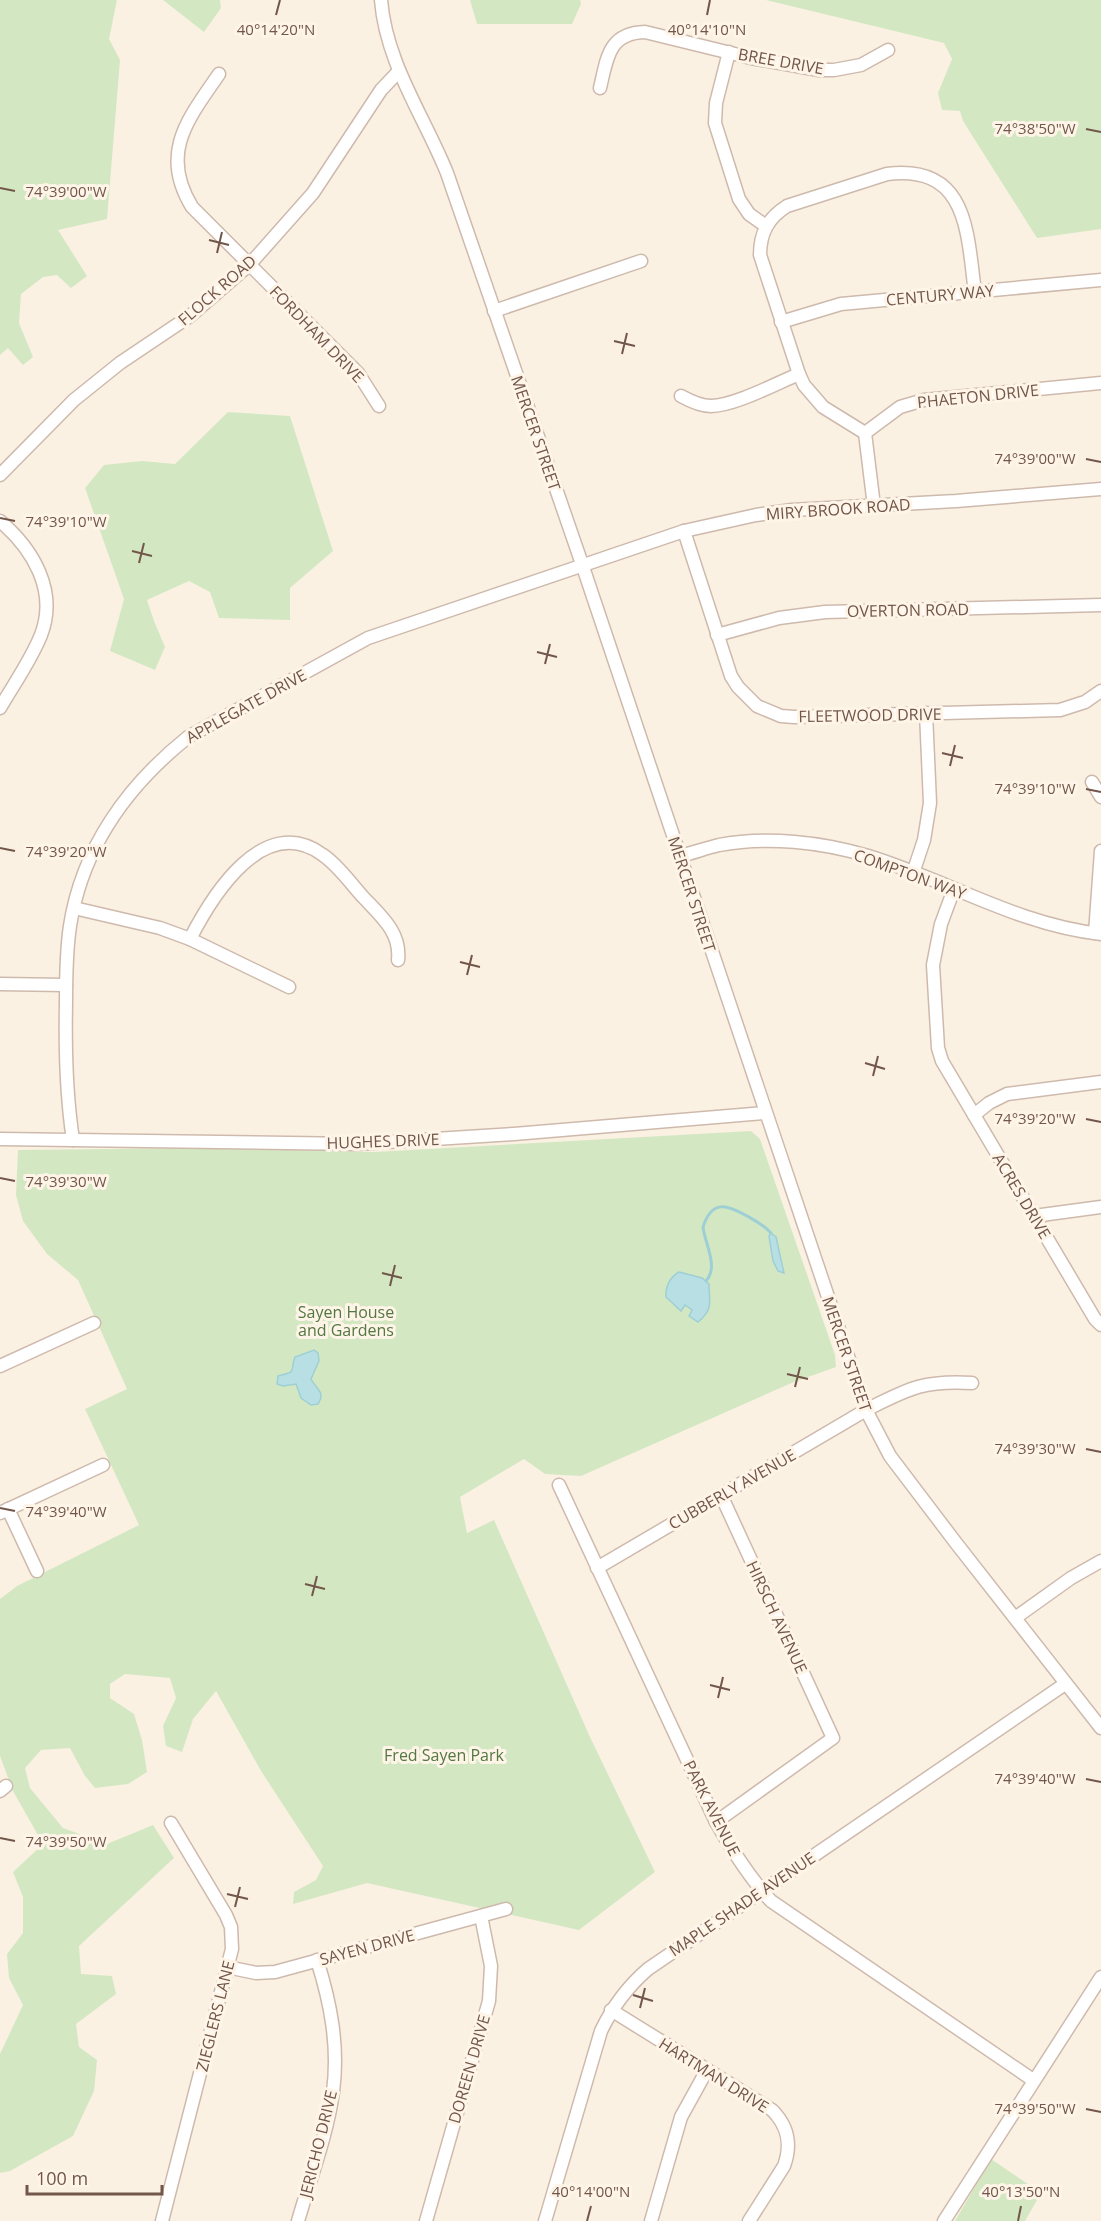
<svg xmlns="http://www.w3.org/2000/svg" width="1101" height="2221" viewBox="0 0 1101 2221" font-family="'Open Sans',sans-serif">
  <rect width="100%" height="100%" fill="#fbf1e3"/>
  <g fill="#d3e8c2">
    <polygon points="0,0 117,0 109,39 120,60 107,219 58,230 87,276 71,288 57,275 43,277 21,294 19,323 33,357 23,365 8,348 0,355"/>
    <polygon points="163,0 220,0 221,8 204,32"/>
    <polygon points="470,0 580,0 581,4 572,24 477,24"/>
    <polygon points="766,0 1101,0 1101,229 1037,238 963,121 960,111 942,110 938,93 952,59 944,43"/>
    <polygon points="228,412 290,416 333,551 290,588 290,620 219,618 210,592 189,581 147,600 154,621 165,647 155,670 110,651 124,599 85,488 104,465 142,461 175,464"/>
    <polygon points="751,1131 760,1139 835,1355 836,1367 794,1382 581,1476 545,1474 524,1459 460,1497 467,1533 494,1520 590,1737 655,1872 579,1930 367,1883 293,1904 294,1892 316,1880 323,1866 261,1771 216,1691 193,1719 182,1752 166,1746 163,1726 176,1698 170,1678 125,1674 110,1684 110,1698 134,1714 142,1740 147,1772 128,1784 95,1788 85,1776 70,1748 41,1750 25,1768 30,1788 63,1828 107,1844 153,1825 174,1858 79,1946 81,1974 112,1976 116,1994 76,2024 79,2047 97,2060 94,2091 73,2136 10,2171 0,2173 0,2054 23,2005 9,1978 7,1954 23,1933 23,1897 13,1872 43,1844 13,1791 0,1756 0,1599 17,1586 139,1525 85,1409 127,1389 78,1280 47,1254 23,1221 16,1195 18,1150 193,1148 374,1152"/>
    <polygon points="991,2159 1041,2193 1025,2221 955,2221"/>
  </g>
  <g fill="#b8dfe4" stroke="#9ecfd5" stroke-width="1.5">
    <polygon points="771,1233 776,1237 784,1273 778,1271 773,1261 769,1236"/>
    <path d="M679,1272L702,1278L709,1284C709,1302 714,1309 698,1322L689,1316L692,1310L685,1305L681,1311L666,1297C665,1287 670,1277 679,1272Z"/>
    <path d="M314,1350L318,1353L319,1361L311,1379C316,1389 326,1392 318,1404L311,1405L301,1398L296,1384L283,1386L277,1384L278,1376C299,1371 289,1372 295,1357Z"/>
  </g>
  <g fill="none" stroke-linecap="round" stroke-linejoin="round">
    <path stroke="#9ecfd5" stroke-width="3" d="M706,1281C719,1267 705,1244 703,1227C712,1199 727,1205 747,1216C756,1221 764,1225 771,1233"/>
    <g stroke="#cebaad" stroke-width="15">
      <g id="minor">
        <path d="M381,0C386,63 424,116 447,173L582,564L866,1410L890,1456L956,1543L1101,1728"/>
        <polyline points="729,52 716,103 715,123 739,199 749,214 766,226"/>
        <path d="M219,74C188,119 159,153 192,207L358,373L379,406"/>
        <path d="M600,88C607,59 608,33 645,32L751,58L819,70H834L861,65L888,50"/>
        <polyline points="494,311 641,261"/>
        <polyline points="781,322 841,304 1101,280"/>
        <path d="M681,396C690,401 700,406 711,406C734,406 777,383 799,374"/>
        <polyline points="865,433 900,407 924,400 1101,383"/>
        <polyline points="0,475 74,400 120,363 190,316 250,264 313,193 381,90 399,71"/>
        <path d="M874,506L865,433L823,407L804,385L799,374L760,255C760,233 768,218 787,206L887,174C969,164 967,234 975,292"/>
        <path d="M0,521C33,549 58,591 41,635C31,660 14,684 0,708"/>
        <polyline points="684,531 731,676 738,687 757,706 781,716 794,717 1060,710 1085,702 1101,691"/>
        <polyline points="717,635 779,618 825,612 1101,605"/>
        <polyline points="1092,782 1101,797"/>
        <path d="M680,856C693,853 706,848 719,845C767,836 822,842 868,856C947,880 1018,925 1101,934"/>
        <polyline points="913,873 924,840 930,803 926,713"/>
        <polyline points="954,889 941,924 933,965 938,1048 942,1061 1095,1319 1101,1325"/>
        <polyline points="74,908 160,928 190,939 289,987"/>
        <polyline points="1095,933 1101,851"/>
        <path d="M190,939C212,896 264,811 323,855C339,866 351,884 364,898C382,917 401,933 398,960"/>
        <polyline points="0,984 66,985"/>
        <polyline points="974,1115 989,1103 1007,1094 1101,1082"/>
        <polyline points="0,1139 356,1144 514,1134 765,1113"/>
        <path d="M73,1140C66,1094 65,1050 66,1003C66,978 66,952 70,926C82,848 128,785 188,737L368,638L684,531L756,515L792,510L956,501L1101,489"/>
        <polyline points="1034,1216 1101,1207"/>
        <polyline points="0,1366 94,1323"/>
        <path d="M559,1485L716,1822C732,1850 749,1877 771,1901L1033,2080"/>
        <polyline points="8,1509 37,1571"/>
        <polyline points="0,1513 103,1465"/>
        <path d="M597,1568L866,1410C908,1389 923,1380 972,1383"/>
        <polyline points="1015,1618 1071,1578 1101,1561"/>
        <polyline points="0,1791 6,1786"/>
        <polyline points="716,1822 833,1738 721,1495"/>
        <polyline points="227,1967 256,1973 275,1972 506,1909"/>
        <path d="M611,2010L772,2110C788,2126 792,2144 784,2166L749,2221"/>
        <polyline points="162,2221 232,1949 231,1927 226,1915 171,1823"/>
        <path d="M298,2221C310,2179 327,2136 333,2092C339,2047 331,2004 317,1960"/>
        <polyline points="426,2221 489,2001 491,1966 481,1916"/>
        <path d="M545,2221L601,2031C613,2006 627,1987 648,1969L1065,1684"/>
        <polyline points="651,2221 681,2117 707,2070"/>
        <polyline points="944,2221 1101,1977"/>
      </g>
    </g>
    <use href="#minor" stroke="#fff" stroke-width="12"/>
  </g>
  <path fill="none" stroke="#72564a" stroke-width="2" d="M276,15L280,0M707,15L710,0M1086,129L1101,132M0,188L15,191M209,240L229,245M217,253L222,232M614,341L635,346M622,354L627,333M1086,459L1101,462M0,518L15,521M132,551L152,556M139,563L144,543M537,652L557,657M545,664L550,644M942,753L963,758M950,766L955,745M1086,789L1101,792M0,848L15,851M460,962L480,967M467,975L472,955M865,1063L885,1069M873,1076L878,1056M1086,1119L1101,1122M0,1178L15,1181M382,1273L402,1278M390,1286L395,1265M787,1374L808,1379M795,1387L800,1367M1086,1449L1101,1452M0,1508L15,1511M305,1584L325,1589M312,1596L317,1576M710,1685L730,1690M718,1698L723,1677M1086,1779L1101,1782M0,1838L15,1841M227,1894L248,1899M235,1907L240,1887M633,1995L653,2001M640,2008L645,1988M1086,2109L1101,2112M587,2221L591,2206M1018,2221L1021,2206"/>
  <g text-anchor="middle" stroke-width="6" stroke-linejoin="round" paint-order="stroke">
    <g font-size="16" fill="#72564a" stroke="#fef5e8">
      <text transform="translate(781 61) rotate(10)" y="6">BREE DRIVE</text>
      <text transform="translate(217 290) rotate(-41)" y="6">FLOCK ROAD</text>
      <text transform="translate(940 295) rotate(-5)" y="6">CENTURY WAY</text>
      <text transform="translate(317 334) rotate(46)" y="6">FORDHAM DRIVE</text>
      <text transform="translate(978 396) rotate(-6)" y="6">PHAETON DRIVE</text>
      <text transform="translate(536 433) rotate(71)" y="6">MERCER STREET</text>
      <text transform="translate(838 509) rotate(-4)" y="6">MIRY BROOK ROAD</text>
      <text transform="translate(908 610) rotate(-1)" y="6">OVERTON ROAD</text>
      <text transform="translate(246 706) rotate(-29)" y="6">APPLEGATE DRIVE</text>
      <text transform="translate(870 715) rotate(-1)" y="6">FLEETWOOD DRIVE</text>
      <text transform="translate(910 874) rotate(20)" y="6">COMPTON WAY</text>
      <text transform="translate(692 894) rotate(72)" y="6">MERCER STREET</text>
      <text transform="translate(383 1141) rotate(-2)" y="6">HUGHES DRIVE</text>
      <text transform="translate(1022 1196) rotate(59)" y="6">ACRES DRIVE</text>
      <text transform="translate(847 1354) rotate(71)" y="6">MERCER STREET</text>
      <text transform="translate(732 1489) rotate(-30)" y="6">CUBBERLY AVENUE</text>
      <text transform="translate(777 1617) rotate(65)" y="6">HIRSCH AVENUE</text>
      <text transform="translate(712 1808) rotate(63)" y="6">PARK AVENUE</text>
      <text transform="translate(742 1904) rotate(-34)" y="6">MAPLE SHADE AVENUE</text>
      <text transform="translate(367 1947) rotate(-15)" y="6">SAYEN DRIVE</text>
      <text transform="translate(215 2016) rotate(-76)" y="6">ZIEGLERS LANE</text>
      <text transform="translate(469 2069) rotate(-74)" y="6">DOREEN DRIVE</text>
      <text transform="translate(714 2075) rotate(32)" y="6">HARTMAN DRIVE</text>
      <text transform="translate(318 2144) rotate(-76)" y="6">JERICHO DRIVE</text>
    </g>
    <g font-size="16" fill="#547842" stroke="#fef5e8">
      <text x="346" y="1318">Sayen House<tspan x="346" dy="18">and Gardens</tspan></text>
      <text x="444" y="1761">Fred Sayen Park</text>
    </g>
  </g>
  <g font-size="15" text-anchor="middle" fill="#72564a" stroke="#fef5e8" stroke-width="6" stroke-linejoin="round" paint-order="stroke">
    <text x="276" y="35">40°14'20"N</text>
    <text x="707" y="35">40°14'10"N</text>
    <text x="1035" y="134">74°38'50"W</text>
    <text x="66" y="197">74°39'00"W</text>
    <text x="1035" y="464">74°39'00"W</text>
    <text x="66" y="527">74°39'10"W</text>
    <text x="1035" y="794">74°39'10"W</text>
    <text x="66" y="857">74°39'20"W</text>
    <text x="1035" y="1124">74°39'20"W</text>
    <text x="66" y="1187">74°39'30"W</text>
    <text x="1035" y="1454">74°39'30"W</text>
    <text x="66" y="1517">74°39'40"W</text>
    <text x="1035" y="1784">74°39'40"W</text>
    <text x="66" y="1847">74°39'50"W</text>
    <text x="1035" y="2114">74°39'50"W</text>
    <text x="591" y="2197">40°14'00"N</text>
    <text x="1021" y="2197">40°13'50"N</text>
  </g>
  <path d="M27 2185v9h135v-9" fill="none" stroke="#72564a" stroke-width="3"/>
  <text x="36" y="2185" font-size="18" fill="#72564a" stroke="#fef5e8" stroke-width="4.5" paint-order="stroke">100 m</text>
</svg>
